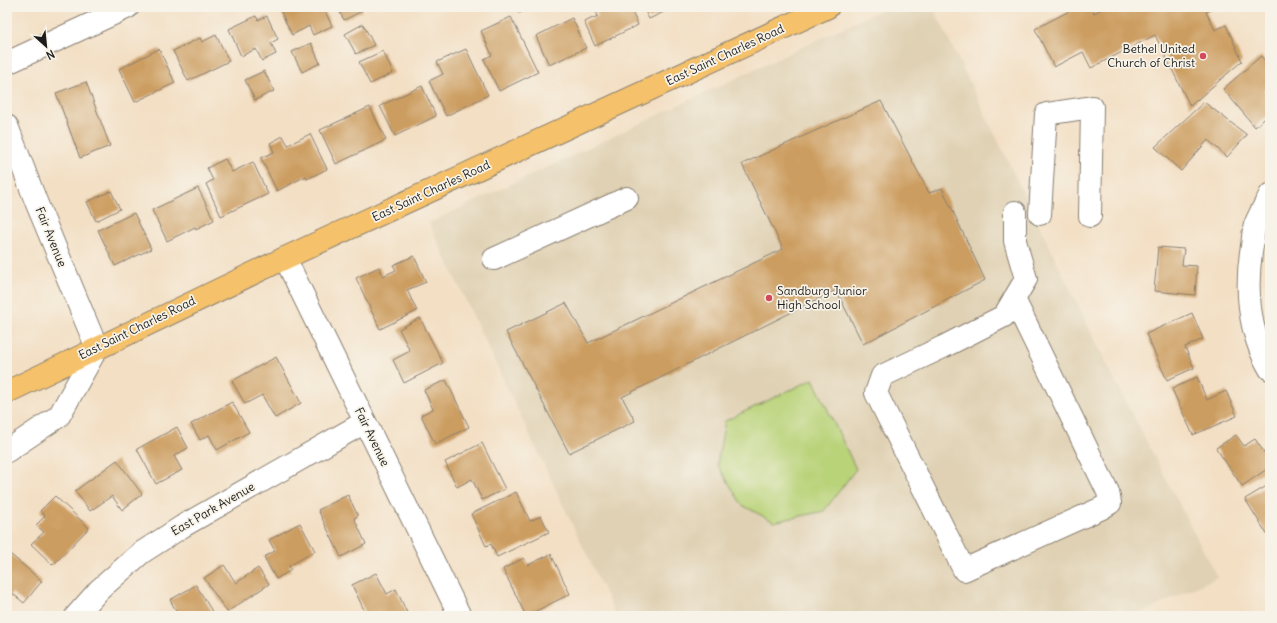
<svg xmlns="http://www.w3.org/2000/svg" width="1277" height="623" viewBox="0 0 1277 623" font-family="Delius,sans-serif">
  <rect width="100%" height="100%" fill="#f7f3e8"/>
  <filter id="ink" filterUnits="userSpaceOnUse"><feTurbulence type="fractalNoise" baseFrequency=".025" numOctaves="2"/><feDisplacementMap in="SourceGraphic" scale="8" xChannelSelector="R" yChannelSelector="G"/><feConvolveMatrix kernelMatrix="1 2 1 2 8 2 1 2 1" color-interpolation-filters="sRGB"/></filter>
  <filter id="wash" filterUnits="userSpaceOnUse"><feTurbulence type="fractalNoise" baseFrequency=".012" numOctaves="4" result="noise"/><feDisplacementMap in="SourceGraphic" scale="16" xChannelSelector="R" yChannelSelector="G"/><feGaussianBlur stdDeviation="0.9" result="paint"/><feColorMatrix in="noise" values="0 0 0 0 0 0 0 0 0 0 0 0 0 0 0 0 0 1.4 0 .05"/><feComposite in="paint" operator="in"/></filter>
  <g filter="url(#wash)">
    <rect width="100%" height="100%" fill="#f3dfc4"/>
    <polygon fill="#e0d1b4" points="887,7 933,7 1109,369 1217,577 1136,616 616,616 429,223"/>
    <polygon fill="#b9d379" stroke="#6a784a" points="813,379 856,469 824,511 774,522 742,505 717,464 725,421"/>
    <g id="blocks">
      <g fill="#cc9d60">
        <polygon points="280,7 323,7 332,26 313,35 309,26 292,35 279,8"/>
        <polygon points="337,7 360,7 362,11 344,20"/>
        <polygon points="517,7 531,7 519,13"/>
        <polygon points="594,7 630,7 638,25 595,46 584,22 598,16"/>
        <polygon points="643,7 674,7 649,19"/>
        <polygon points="1077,7 1091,7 1094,13 1106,7 1216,7 1206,12 1215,30 1226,25 1242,61 1190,106 1155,35 1091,68 1083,52 1054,67 1035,29"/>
        <polygon points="256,16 258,20 267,16 278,39 271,43 276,54 262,61 256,49 241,56 229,29"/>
        <polygon points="511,17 538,72 499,91 484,59 492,55 481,31"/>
        <polygon points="572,18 586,48 549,65 536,36"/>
        <polygon points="363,24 374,45 356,54 345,34"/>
        <polygon points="216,35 229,61 188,81 173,51 200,38 202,42"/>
        <polygon points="311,43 320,63 302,72 292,52"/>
        <polygon points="159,49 175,83 135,102 119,69"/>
        <polygon points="466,49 488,95 446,116 429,81 443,74 437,62"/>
        <polygon points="383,51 393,73 370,84 359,62"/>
        <polygon points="1261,56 1270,67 1270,86 1264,90 1270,97 1270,114 1255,127 1223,89"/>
        <polygon points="264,71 274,91 255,100 245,80"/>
        <polygon points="86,82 110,146 80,158 56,93"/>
        <polygon points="422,86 436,116 395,136 380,106"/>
        <polygon points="881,101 929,193 942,188 985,280 863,344 836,290 622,397 635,421 569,453 506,332 566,303 588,343 783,249 742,164"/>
        <polygon points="1204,102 1247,135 1227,157 1208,140 1181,171 1155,147"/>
        <polygon points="370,107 386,140 336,164 320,130"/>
        <polygon points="310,134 327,169 307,179 306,176 277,191 261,158 274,152 270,143 283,136 288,145"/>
        <polygon points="225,159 232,172 253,162 268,194 221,216 206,184 213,180 207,168"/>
        <polygon points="198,188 214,220 196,229 195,227 167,241 152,210"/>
        <polygon points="111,191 120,209 96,221 87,202"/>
        <polygon points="134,213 151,249 115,266 98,230"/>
        <polygon points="1158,247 1184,249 1182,265 1197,266 1195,295 1154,291"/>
        <polygon points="414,256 426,282 407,290 417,311 380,329 356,278 379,267 383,276 396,270 393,265"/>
        <polygon points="1192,313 1203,339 1185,347 1194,368 1167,380 1146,334"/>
        <polygon points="420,318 443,363 404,383 393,360 410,351 399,329"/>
        <polygon points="276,357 301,403 275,418 262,395 245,404 232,381"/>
        <polygon points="1197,377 1207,400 1226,391 1237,416 1193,435 1172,389"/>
        <polygon points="446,380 469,427 435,444 421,415 433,409 424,390"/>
        <polygon points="232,402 249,432 217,450 209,435 200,440 191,424"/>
        <polygon points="177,427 188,448 174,456 182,470 156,484 137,449"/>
        <polygon points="1236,435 1244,446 1255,439 1270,461 1270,467 1242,486 1216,448"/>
        <polygon points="482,443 505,489 482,500 472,479 457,487 445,462"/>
        <polygon points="117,460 142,494 122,510 112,496 90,511 75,491"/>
        <polygon points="1270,484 1270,539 1245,499"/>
        <polygon points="516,492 530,521 541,516 549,532 497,557 491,544 486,546 471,514"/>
        <polygon points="348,495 358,516 354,518 366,544 341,557 318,510"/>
        <polygon points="55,496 89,528 53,565 31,544 44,532 36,525 45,516 40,511"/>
        <polygon points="300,523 315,551 289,566 291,570 276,579 264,557 275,551 269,540"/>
        <polygon points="10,554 42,581 24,603 12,593 7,599 7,558"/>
        <polygon points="551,554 570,594 526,616 503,569 524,558 528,565"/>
        <polygon points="224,565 236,583 258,568 269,584 227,612 204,578"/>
        <polygon points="376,573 387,594 396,589 408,615 367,616 352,585"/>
        <polygon points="196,585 213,613 208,616 179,616 170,600"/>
      </g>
    </g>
  </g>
  <g filter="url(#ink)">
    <use href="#blocks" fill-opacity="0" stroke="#887e70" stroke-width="1"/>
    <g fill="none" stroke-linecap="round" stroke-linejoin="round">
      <g stroke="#887e70" stroke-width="24">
        <g id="minor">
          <polyline points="7,63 128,7"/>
          <polyline points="7,126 37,204 97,348 59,416 7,451"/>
          <path d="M1270,195C1265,205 1259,215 1255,225C1253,232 1253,240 1252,246C1245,287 1248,332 1270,369"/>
          <polyline points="1040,214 1046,114 1092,107 1090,216"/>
          <polyline points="285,258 460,616"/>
          <polyline points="494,259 627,198"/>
          <polyline points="1014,299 1108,492 1110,503 1102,508 964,570 876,393 882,376 943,347 1004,316 1026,279 1015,241 1015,212"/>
          <polyline points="76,616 99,590 141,553 183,526 365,422"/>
        </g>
      </g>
      <g stroke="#887e70" stroke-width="24">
        <polyline id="major" points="7,392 285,258 828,7"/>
      </g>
      <use href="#minor" stroke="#fff" stroke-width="22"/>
      <use href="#major" stroke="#f5c16b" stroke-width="22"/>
    </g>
  </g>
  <g fill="#d1495b" stroke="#f7f3e8" stroke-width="1.5">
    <circle cx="1203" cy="56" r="4"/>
    <circle cx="769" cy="298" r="4"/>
  </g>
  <g text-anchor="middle" stroke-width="3.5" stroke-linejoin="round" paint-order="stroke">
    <g font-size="12" fill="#1c1c1c" stroke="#f7f3e8" text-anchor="end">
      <text x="1195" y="53">Bethel United<tspan x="1195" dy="14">Church of Christ</tspan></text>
      <text x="777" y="295" text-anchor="start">Sandburg Junior<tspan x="777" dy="14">High School</tspan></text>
    </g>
    <g font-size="12" fill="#1c1c1c" stroke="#f7f3e8">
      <text transform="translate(725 55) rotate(-25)" y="4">East Saint Charles Road</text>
      <text transform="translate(431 191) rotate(-25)" y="4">East Saint Charles Road</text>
      <text transform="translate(51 237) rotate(68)" y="4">Fair Avenue</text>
      <text transform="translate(137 328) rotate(-26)" y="4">East Saint Charles Road</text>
      <text transform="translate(372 437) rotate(64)" y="4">Fair Avenue</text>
      <text transform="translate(213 509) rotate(-30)" y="4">East Park Avenue</text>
    </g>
  </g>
  <rect width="1277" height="623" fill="none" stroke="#f7f3e8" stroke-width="24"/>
  <g transform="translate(46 46) rotate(153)" stroke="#f7f3e8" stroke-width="3" paint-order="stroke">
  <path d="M0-3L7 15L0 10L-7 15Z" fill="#1c1c1c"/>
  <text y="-6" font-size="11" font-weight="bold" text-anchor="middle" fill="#1c1c1c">N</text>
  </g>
</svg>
